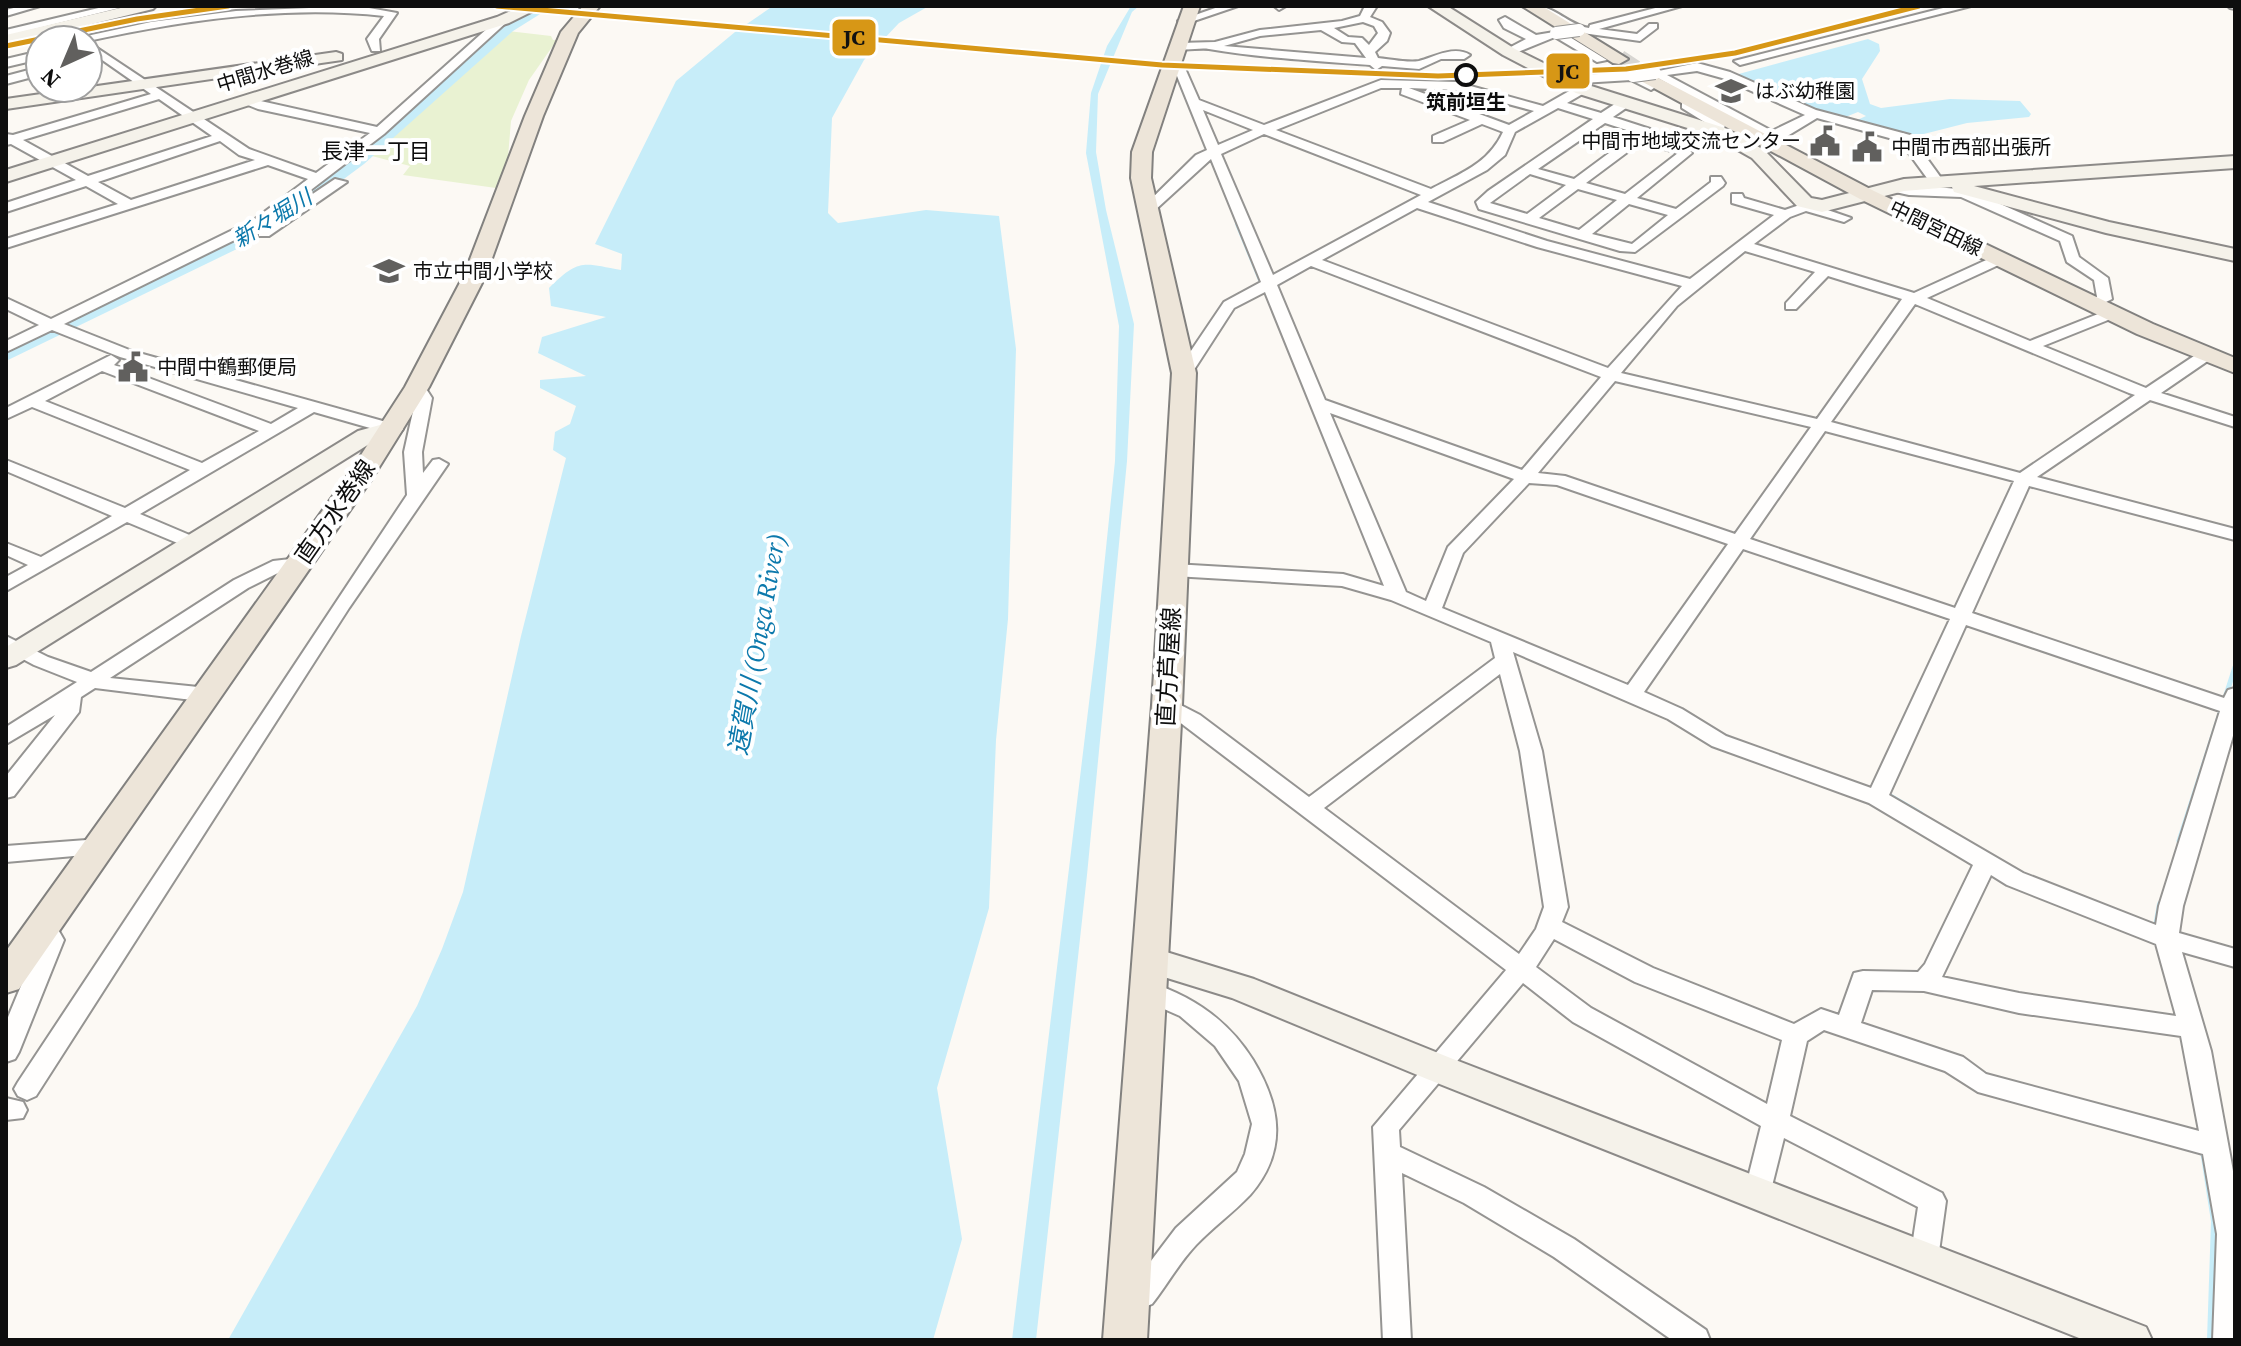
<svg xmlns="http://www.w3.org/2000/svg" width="2241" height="1346" viewBox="0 0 2241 1346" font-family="'Source Serif 4','Noto Sans JP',serif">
  <rect width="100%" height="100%" fill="#fcf9f4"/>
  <polygon fill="#e9f2d2" points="508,31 551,36 553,40 557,40 529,80 511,121 508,157 496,188 403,175 410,166 372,156 435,92"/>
  <g fill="#c7edf9">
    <path d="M773,6H929L899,23L864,60L832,118L828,213L838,223L926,210L999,216L1016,349L1008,619L996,740L989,908L937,1088L962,1239L933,1340H228L417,1006L442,949L463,892L521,636L566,458L553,450L555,432L570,424L576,406L540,388V380L586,376L538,353L542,337L606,317L551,306L549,288C579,258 583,263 621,270L622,254L595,244L676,81L735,32Z"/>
    <polygon points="1131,6 1139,6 1132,12 1098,94 1096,152 1106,210 1134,324 1127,461 1087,875 1036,1340 1012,1340 1096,645 1115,461 1119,326 1086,153 1091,93 1107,46"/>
    <polygon points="1868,39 1879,44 1880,51 1862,79 1870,104 1881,108 1950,99 2020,101 2031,114 2029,117 1967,123 1912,137 1858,123 1855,121 1866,116 1858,112 1843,118 1810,109 1735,75"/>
  </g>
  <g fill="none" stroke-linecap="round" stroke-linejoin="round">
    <g stroke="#c7edf9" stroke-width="3">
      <polyline points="1175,72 1184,93"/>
      <polyline points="1233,213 1238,226"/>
    </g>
    <polyline stroke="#c7edf9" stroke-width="4" points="1237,224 1262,285"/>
    <g stroke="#c7edf9" stroke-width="5">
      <polyline points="1885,793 1921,814"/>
      <polyline points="2179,841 2235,667"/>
    </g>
    <g stroke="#c7edf9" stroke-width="6">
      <polyline points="2156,926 2160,904"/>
      <polyline points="2203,1151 2214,1221 2210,1340"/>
    </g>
    <polygon fill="#c7edf9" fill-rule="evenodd" points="533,6 553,6 513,31 364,164 274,231 6,361 6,345 260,223 350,156 501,23"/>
    <polyline stroke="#d8d6d2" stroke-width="19" stroke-dasharray="19 9" stroke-linecap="butt" points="1619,59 1645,76"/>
    <g stroke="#959492" stroke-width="4">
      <g id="street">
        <polygon points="21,6 40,6 6,16 6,10"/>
        <polygon points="107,6 127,6 6,36 6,30"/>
        <path d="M358,6L397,13L379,39L380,51H372L367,39L384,16C286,5 184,20 88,41L73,39L151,22L236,11Z"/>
        <polygon points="1221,6 1238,6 1188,23 1178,21"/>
        <polygon points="1274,6 1286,6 1279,10"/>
        <path d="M1365,6H1377L1370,17L1382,22L1390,33L1387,41L1375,52L1378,58C1390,59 1407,63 1419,61C1435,57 1454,45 1470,55L1464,59H1441L1419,69L1382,66L1376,70L1370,65C1316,61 1262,58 1209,49C1197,47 1183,53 1173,46L1179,43L1215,42L1260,30L1342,21L1360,16ZM1363,22L1374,26L1378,33L1369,45L1362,38L1348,37L1334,28ZM1321,30L1342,42L1355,43L1366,58L1224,46L1260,36Z"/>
        <path d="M1534,6C1556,6 1568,25 1589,28L1590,25L1663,6H1682L1599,29L1637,34L1649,24H1657V28L1640,41L1575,32Z"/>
        <polygon points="1951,6 1971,6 1740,65 1734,61"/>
        <polygon points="2228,6 2235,6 2235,9 2230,8"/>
        <polygon points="1505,17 1536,35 1560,31 1607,60 1597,62 1555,37 1513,54 1505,54 1505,50 1526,39 1504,28 1499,20"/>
        <path d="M499,18L509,20L384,134L265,225L64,324L132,351L397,425L399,429L397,433L391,434L314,412L140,514L199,539L202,543L199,547H187L127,522L6,591V577L28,565L6,555V543L41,557L112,516L6,471V460L125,508L190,470L32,407L6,419V408L111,355L119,360L114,365L271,424L298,408L120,357L52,330L6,352V341L39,325L6,309V298L51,319L255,219L308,179L268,165L6,248V239L118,204L86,186L6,212V203L76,180L11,144L6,145V134L13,135L151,94L88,50V42L249,149L316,173L370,133L258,109L243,103V97L377,127ZM159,99L212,136L88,176L23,140ZM220,141L239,155L255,160L131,200L98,182ZM102,371L259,431L202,463L45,401Z"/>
        <polygon points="40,51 40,59 6,67 6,59"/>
        <path d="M1171,63L1184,66L1199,100L1264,125L1381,80L1456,82L1543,106L1578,86H1586V92L1567,103L1601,113L1621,100H1629V106L1613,117L1650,129L1652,132L1649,136L1687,147L1692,153L1637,198L1676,209L1711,182V177H1721L1725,183L1723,186L1635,252L1620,251L1479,209L1476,202L1488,191L1593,119L1558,108L1515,132L1505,155L1487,170L1428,202L1547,241L1690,279L1774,215L1732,203V194H1742L1744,198L1785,210L1814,200L1819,201V207L1851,218L1844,222L1806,211L1790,217L1754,244L1914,293L1995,256H2005V262L1927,298L2030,341L2108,310H2118V316L2043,346L2146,388L2200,352H2212V358L2161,393L2235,417V427L2150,400L2037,477L2235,529V540L2029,486L1972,613L2224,698L2228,690L2235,688V729L2183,906L2179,933L2235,949V967L2182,952L2211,1051L2235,1182V1340H2213L2217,1234L2203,1154L1978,1092L1945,1071L1824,1030L1807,1041L1790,1116L1942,1193L1946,1201L1938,1259L1934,1268L1924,1272L1914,1268L1910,1259L1918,1207L1784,1138L1768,1202L1758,1206L1748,1202L1744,1194L1761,1126L1573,1022L1523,983L1399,1130L1400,1147L1484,1187L1574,1239L1706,1330L1710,1340H1672L1554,1257L1464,1203L1402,1173L1411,1340H1383L1373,1127L1506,970L1157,705L1167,698L1200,715L1309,797L1495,658L1491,642L1391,600L1342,586L1174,576L1165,570L1174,564L1343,574L1384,586L1265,292L1234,308L1190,376L1184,378L1176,373L1224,302L1261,282L1211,159L1154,211L1142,208L1196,155L1207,150L1175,71L1165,67ZM1381,88H1402L1401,94L1470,120L1433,136V142H1443L1482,124L1503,132C1488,164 1461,173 1431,189L1276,130ZM1409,88L1456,90L1534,111L1509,125ZM1203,110L1253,130L1218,145ZM1605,123L1636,133L1574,179L1538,169ZM1264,134L1421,195L1273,275L1221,154ZM1641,142L1678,153L1625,194L1586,183ZM1530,174L1566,185L1527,214L1490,203ZM1578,189L1617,200L1579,230L1539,218ZM1629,204L1668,215L1632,244L1592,234ZM1417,208L1537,247L1682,286L1608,368L1322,260ZM1745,251L1815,272L1786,303V309H1796L1828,276L1902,299L1817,419L1621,373L1677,306ZM1311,266L1601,377L1522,470L1325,400L1277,285ZM1915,304L2129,393L2135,395L2020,473L1831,422ZM1615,381L1811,427L1735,534L1565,476L1538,473ZM1330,413L1514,479L1448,547L1426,601L1406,592ZM1825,431L2014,481L1955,608L1750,539ZM1529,483L1557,485L1728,544L1628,685L1442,608L1463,553ZM1743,549L1950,619L1871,788L1726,736L1682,709L1644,692ZM1966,625L2220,711L2159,906L2156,925L2023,873L1889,795ZM1513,652L1668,719L1712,746L1869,803L1973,865L1925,964L1918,972L1863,971L1854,973L1839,1015L1821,1009L1794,1024L1653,968L1562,922L1568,907L1542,751ZM1500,674L1520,751L1544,907L1536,929L1519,954L1324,808ZM1991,875L2007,885L2156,944L2176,1016L2019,993L1942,977ZM1554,939L1635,982L1782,1040L1767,1104L1591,1008L1536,967ZM1872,990L1924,991L2019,1013L2181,1036L2199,1131L1986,1074L1963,1057L1861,1023Z"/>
        <path d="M1697,63L1730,72L1816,110L1910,135L1944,182L1932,185L1900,141L1817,118L1784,138H1765L1649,73ZM1697,71L1722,78L1805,115L1772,131L1667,75Z"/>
        <polygon points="40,67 40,75 6,84 6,76"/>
        <polygon points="1633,72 1657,86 1651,90 1631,80 1565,84 1559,80 1565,76"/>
        <polygon points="1682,102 1690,102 1725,124 1723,135 1715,135 1714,128 1682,108"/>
        <polygon points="335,179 347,182 269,236 259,236 259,230"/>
        <polygon points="1891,183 1969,190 2072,236 2079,257 2108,278 2112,299 2098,306 2088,306 2088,300 2097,297 2094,280 2067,262 2060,241 1961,197 1909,195 1886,190 1884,187"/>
        <polygon points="417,382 423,384 432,398 422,452 423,473 433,460 439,459 448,464 349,608 36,1096 27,1100 18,1096 14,1089 18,1082 407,495 404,452 416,398 409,387"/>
        <polygon points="299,558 306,560 308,564 306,568 284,570 248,588 110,678 208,688 218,695 215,700 208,702 95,688 81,697 79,712 14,796 6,798 6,776 55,715 6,744 6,727 77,682 34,665 6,650 6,636 48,657 91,672 234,580 273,561"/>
        <polygon points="100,839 108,841 111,847 108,853 6,862 6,846"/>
        <polygon points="41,921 56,926 64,940 19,1052 15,1059 6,1062 6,1022 40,940 29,930 33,924"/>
        <path d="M1148,982C1193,996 1228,1020 1253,1060C1281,1106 1288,1151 1250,1195C1233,1213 1213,1227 1196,1245C1179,1263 1167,1285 1152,1304L1142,1308L1120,1304L1116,1295L1120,1286L1135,1282L1176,1228L1237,1172L1245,1154L1252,1124L1239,1081L1215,1046L1180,1016L1139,998L1136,991L1139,984Z"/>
        <polygon points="6,1098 23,1102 27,1110 23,1118 6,1120"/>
      </g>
    </g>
    <g stroke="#8c8a88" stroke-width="4">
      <g id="secondary">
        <polygon points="129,6 156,6 153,9 6,45 6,35"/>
        <polygon points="522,6 543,6 509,23 6,182 6,170 497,17"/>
        <polygon points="1428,6 1447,6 1515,49 1588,85 1725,128 1764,150 1811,198 1822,200 1904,179 2235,156 2235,168 1974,186 2109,222 2235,249 2235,261 2106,233 1954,192 1952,187 1904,191 1822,212 1797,206 1752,158 1713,136 1576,93 1503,55"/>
        <polygon points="336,52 342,54 342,60 6,109 6,99"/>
        <polygon points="391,422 399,424 403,429 399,434 374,441 16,665 6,668 6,647 358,431"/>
        <polygon points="1150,947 1254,979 1453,1059 2146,1327 2152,1340 2084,1340 1427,1079 1232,998 1138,969 1133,960 1138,951"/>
      </g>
    </g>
    <g stroke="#82817f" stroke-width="4">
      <g id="primary">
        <polygon points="583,6 600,6 578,33 543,116 486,275 429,387 373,477 19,989 6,993 6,951 348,475 405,387 464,275 525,116 561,32"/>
        <polygon points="1184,6 1200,6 1152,152 1151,178 1196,373 1182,705 1147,1340 1103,1340 1152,705 1172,373 1131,178 1132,152"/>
        <polygon points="1522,6 1542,6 1628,59 1619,64 1613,63"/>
        <polygon points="1645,71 1874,191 2153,324 2235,358 2235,373 2137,334 1860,199 1639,80 1636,76 1639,72"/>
      </g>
    </g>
    <use href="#street" fill="#fffefd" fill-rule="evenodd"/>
    <use href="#secondary" fill="#f5f2ea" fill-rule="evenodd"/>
    <use href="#primary" fill="#ede5d9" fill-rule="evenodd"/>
    <g stroke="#959492" stroke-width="14" stroke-linecap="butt">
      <g id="street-bridge">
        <polyline points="1556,33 1579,30"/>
        <polyline points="1633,76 1655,73"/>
      </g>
    </g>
    <use href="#street-bridge" stroke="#fffefd" stroke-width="12"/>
    <g stroke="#fff" stroke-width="9">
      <g id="rail-1">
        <polyline points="497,6 1162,65 1438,76 1626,69 1735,53 1919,6"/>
        <polyline points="6,46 137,19 228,6"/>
      </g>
    </g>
    <use href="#rail-1" stroke="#d79716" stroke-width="5"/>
  </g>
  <defs>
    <g id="school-bare" transform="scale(2.4)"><path d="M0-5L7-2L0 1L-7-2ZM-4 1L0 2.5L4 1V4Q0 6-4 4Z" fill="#61605e" stroke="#fff" stroke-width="2.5" paint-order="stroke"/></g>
    <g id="civic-bare" transform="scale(2.4)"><path d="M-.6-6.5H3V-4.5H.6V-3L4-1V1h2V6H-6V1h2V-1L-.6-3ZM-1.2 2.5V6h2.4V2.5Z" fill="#61605e" stroke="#fff" stroke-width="2.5" paint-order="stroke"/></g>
  </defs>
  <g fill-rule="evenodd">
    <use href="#school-bare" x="1731" y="91"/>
    <use href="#civic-bare" x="1825" y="141"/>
    <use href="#civic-bare" x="1867" y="147"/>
    <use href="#school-bare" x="389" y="271"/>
    <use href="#civic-bare" x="133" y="367"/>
  </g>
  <circle fill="#fff" stroke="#0e0e0e" stroke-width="4" cx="1466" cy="75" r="10"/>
  <g text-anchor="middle" stroke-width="8" stroke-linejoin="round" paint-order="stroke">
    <g font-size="20" fill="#0e0e0e" stroke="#fff">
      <text transform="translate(265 71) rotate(-17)" y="7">中間水巻線</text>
      <text transform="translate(1936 228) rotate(26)" y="7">中間宮田線</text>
    </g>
    <g font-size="20" fill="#0e0e0e" stroke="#fff" text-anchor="start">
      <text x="1755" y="98">はぶ幼稚園</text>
      <text x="1801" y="148" text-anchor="end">中間市地域交流センター</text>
      <text x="1891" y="154">中間市西部出張所</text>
      <text x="413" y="278">市立中間小学校</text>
      <text x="157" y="374">中間中鶴郵便局</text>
    </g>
    <g font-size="20" font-weight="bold" fill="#0e0e0e" stroke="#fff">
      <text x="1466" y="109">筑前垣生</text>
    </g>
    <g font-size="22" fill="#0e0e0e" stroke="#fff">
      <text x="376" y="159">長津一丁目</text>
    </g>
    <g font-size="22" font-style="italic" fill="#0c79ac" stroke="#fff">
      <text transform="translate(272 218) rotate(-32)" y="8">新々堀川</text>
    </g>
    <g font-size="24" fill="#0e0e0e" stroke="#fff">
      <text transform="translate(335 512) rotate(-55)" y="8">直方水巻線</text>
      <text transform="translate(1169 667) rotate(-87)" y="8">直方芦屋線</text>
    </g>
    <g font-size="26" font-style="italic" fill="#0c79ac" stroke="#fff">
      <text transform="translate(757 644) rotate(-80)" y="9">遠賀川 (Onga River)</text>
    </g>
  </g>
  <g stroke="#fff" stroke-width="3">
    <rect x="831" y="18" width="46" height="39" rx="8" fill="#d79716"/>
    <rect x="1545" y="52" width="46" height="38" rx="8" fill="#d79716"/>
  </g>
  <g font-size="22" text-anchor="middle" font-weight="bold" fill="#111">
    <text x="854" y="45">JC</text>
    <text x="1568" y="79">JC</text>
  </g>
  <rect width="2241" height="1346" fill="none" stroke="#0e0e0e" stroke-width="16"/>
  <g transform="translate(64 64) rotate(224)"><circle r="38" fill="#ffffff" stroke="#9f9f9f" stroke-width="2"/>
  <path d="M0-6L14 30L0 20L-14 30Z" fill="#61605e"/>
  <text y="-12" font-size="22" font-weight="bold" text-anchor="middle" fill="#0e0e0e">N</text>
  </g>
</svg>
